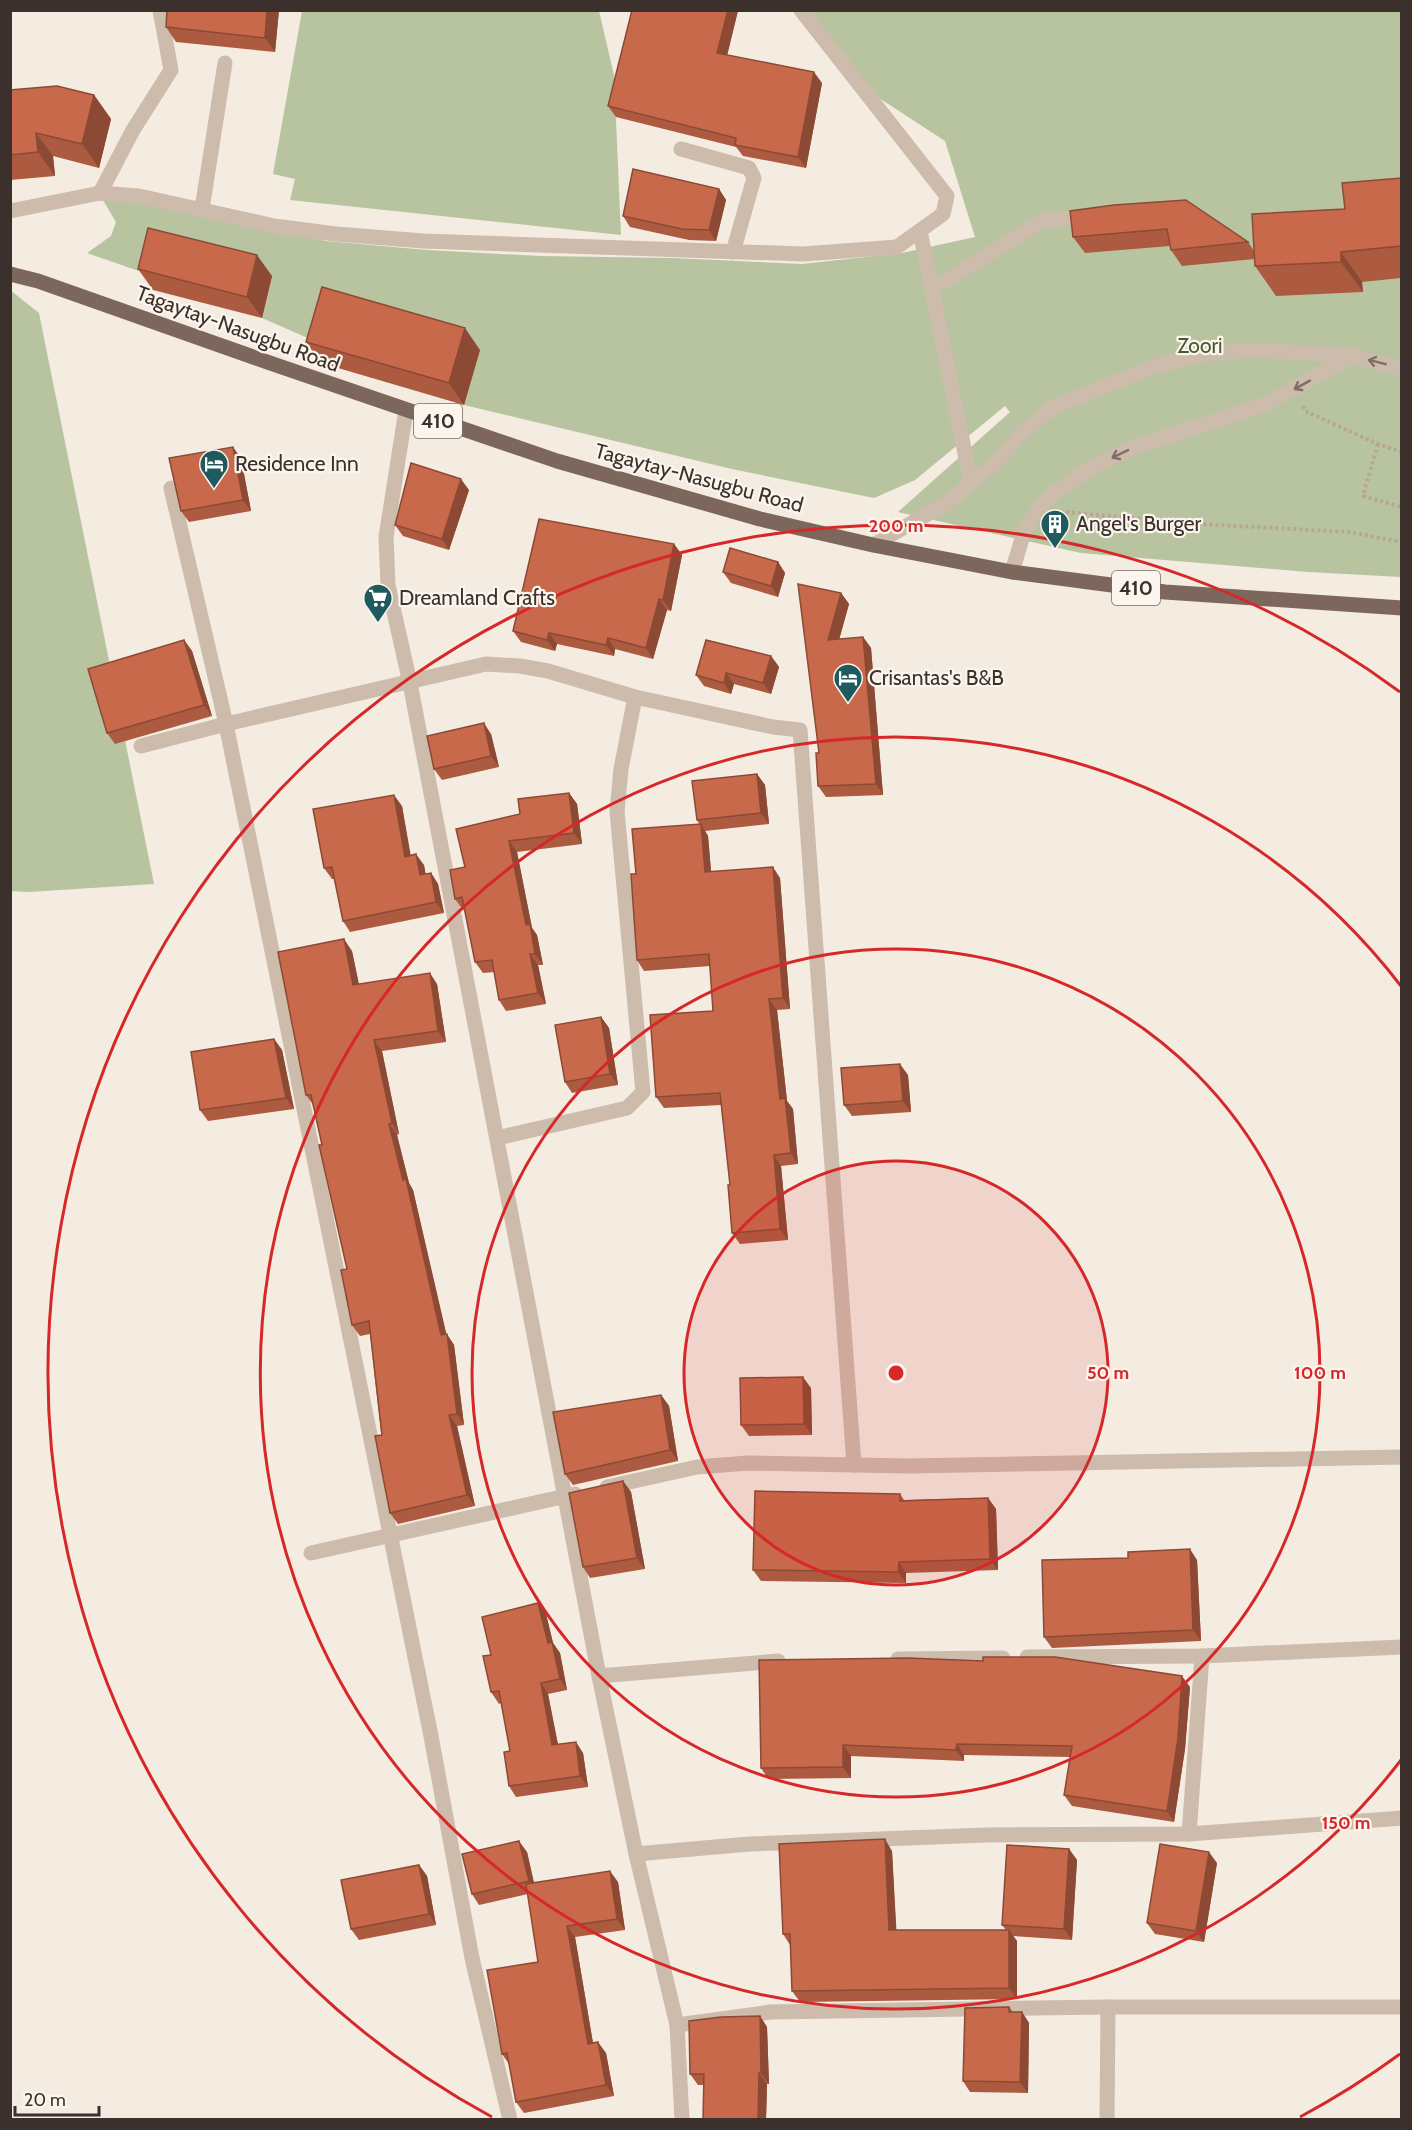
<svg xmlns="http://www.w3.org/2000/svg" width="1412" height="2130" viewBox="0 0 1412 2130" font-family="Cabin,sans-serif">
  <rect width="100%" height="100%" fill="#f4ebe1"/>
  <g fill="#b8c4a0">
    <polygon points="302,11 599,11 614,75 621,235 290,200 295,179 273,174"/>
    <polygon points="793,11 1401,11 1401,577 1308,572 1081,553 898,512 1010,412 1005,406 915,480 874,498 732,469 464,405 480,350 326,346 262,318 272,276 156,277 87,253 111,236 116,222 103,200 166,203 326,241 427,250 540,256 673,258 802,264 902,253 975,237 945,141 853,81"/>
    <polygon points="10,290 39,313 154,884 29,892 11,891"/>
  </g>
  <g fill="none" stroke-linecap="round" stroke-linejoin="round">
    <g stroke="#b9a596" stroke-width="4" stroke-dasharray="3 3" stroke-linecap="butt">
      <polyline points="1303,406 1305,411 1378,444 1402,452"/>
      <polyline points="1378,444 1363,496 1402,507"/>
      <polyline points="1066,512 1199,524 1349,532 1402,542"/>
    </g>
    <g stroke="#cdbbac" stroke-width="15">
      <polyline points="681,149 749,168 754,178 733,252"/>
      <polyline points="100,193 133,130 171,70 160,10"/>
      <polyline points="202,209 225,63"/>
      <polyline points="10,211 100,193 139,196 274,226 336,234 423,241 803,254 897,247 943,214 947,196 801,10"/>
      <polyline points="920,231 971,483"/>
      <polyline points="933,289 1042,221 1090,216"/>
      <polyline points="406,410 386,537 388,585 410,683 599,1676 636,1854 677,2025 682,2120"/>
      <polyline points="171,488 226,724 431,1736 472,1958 510,2120"/>
      <polyline points="873,545 947,503 997,461 1024,431 1054,407 1153,367 1205,354 1253,350 1352,356 1402,369"/>
      <polyline points="1012,572 1024,532 1038,509 1054,493 1092,467 1134,447 1266,404 1352,356"/>
      <polyline points="141,746 226,724 486,664 520,666 548,671 635,697 773,727 800,730 854,1465"/>
      <polyline points="497,1138 627,1108 643,1092 617,811 621,769 635,697"/>
      <polyline points="607,1487 697,1467 748,1463 909,1466 1402,1457"/>
      <polyline points="311,1553 575,1494"/>
      <polyline points="1027,1657 1202,1656 1402,1647"/>
      <polyline points="898,1659 1003,1658"/>
      <polyline points="599,1676 778,1661"/>
      <polyline points="1189,1834 1202,1656"/>
      <polyline points="636,1854 749,1844 986,1835 1189,1834 1402,1818"/>
      <polyline points="677,2025 771,2012 1108,2007 1402,2007"/>
      <polyline points="1107,2120 1108,2007"/>
    </g>
    <polyline stroke="#7d675c" stroke-width="15" points="10,274 38,281 270,363 557,461 760,519 873,545 1012,572 1165,592 1402,608"/>
  </g>
  <g fill="#ac5a40">
    <polygon points="167,10 279,10 275,52 176,42 166,27"/>
    <polygon points="632,10 738,10 727,55 822,83 806,168 743,156 736,147 616,117 608,106"/>
    <polygon points="10,90 94,95 111,119 99,168 53,156 55,176 10,180"/>
    <polygon points="1401,178 1401,278 1362,282 1363,292 1276,296 1255,266 1255,259 1182,266 1171,250 1170,246 1085,253 1073,237 1070,211 1248,242 1254,251 1345,209"/>
    <polygon points="719,189 726,200 716,241 689,240 630,227 623,216"/>
    <polygon points="138,269 272,276 262,318 153,290"/>
    <polygon points="306,342 480,350 464,405 321,363"/>
    <polygon points="241,458 251,511 189,522 181,511"/>
    <polygon points="469,490 449,550 403,536 395,525"/>
    <polygon points="674,544 682,555 671,611 667,610 653,659 615,649 614,656 557,644 555,651 521,642 513,631"/>
    <polygon points="778,562 785,573 778,597 731,583 723,572"/>
    <polygon points="841,593 849,604 839,639 863,637 871,648 883,795 826,797 818,786 819,753"/>
    <polygon points="184,640 192,651 212,716 115,744 107,733"/>
    <polygon points="771,656 779,667 771,694 734,684 731,694 704,686 696,675"/>
    <polygon points="491,734 499,767 442,780 434,769"/>
    <polygon points="757,774 765,785 769,824 705,831 708,836 711,871 780,878 790,1009 777,1010 787,1101 793,1109 798,1164 781,1166 788,1240 740,1244 732,1233 730,1185 721,1105 664,1108 656,1097 713,1011 710,966 644,971 637,960 636,874 700,825 697,820"/>
    <polygon points="569,793 577,804 582,844 517,852 532,928 537,935 543,965 538,965 546,1004 506,1011 499,1000 494,972 483,973 475,962 465,909 463,910 455,899 465,867"/>
    <polygon points="402,806 410,856 424,865 425,874 431,873 438,884 444,913 350,932 343,921 334,879 332,879 324,868"/>
    <polygon points="352,951 359,984 437,984 446,1042 382,1051 399,1134 397,1135 409,1183 413,1190 446,1334 454,1345 464,1425 457,1426 475,1506 398,1524 390,1513 370,1334 360,1336 352,1325 347,1269 314,1106 306,1095"/>
    <polygon points="601,1017 609,1028 618,1085 572,1093 565,1082"/>
    <polygon points="274,1039 282,1050 294,1109 208,1121 200,1110"/>
    <polygon points="908,1075 911,1112 852,1116 844,1105"/>
    <polygon points="811,1388 812,1435 749,1436 741,1425"/>
    <polygon points="661,1395 669,1406 678,1461 573,1485 565,1474"/>
    <polygon points="623,1481 631,1492 645,1569 590,1578 583,1567"/>
    <polygon points="900,1494 904,1500 988,1498 996,1509 998,1570 906,1573 906,1583 761,1581 753,1570"/>
    <polygon points="1197,1560 1201,1641 1052,1648 1044,1637"/>
    <polygon points="538,1603 546,1614 553,1643 560,1653 567,1690 548,1694 558,1744 583,1753 588,1787 516,1797 509,1786 510,1751 501,1703 499,1704 491,1692 491,1655"/>
    <polygon points="983,1661 1190,1687 1185,1749 1174,1822 1072,1806 1064,1795 1070,1757 964,1755 964,1761 851,1756 851,1778 768,1779 761,1768"/>
    <polygon points="1069,1849 1077,1860 1072,1940 1013,1936 1017,1941 1017,1999 800,2002 792,1991 790,1945 783,1934 892,1851 896,1930 1006,1930 1002,1925"/>
    <polygon points="527,1852 534,1883 618,1882 625,1930 575,1937 593,2043 606,2053 614,2096 524,2113 516,2102 509,2064 502,2054 538,1962 528,1894 479,1905 472,1894"/>
    <polygon points="1217,1863 1204,1942 1155,1934 1147,1923"/>
    <polygon points="419,1865 427,1876 436,1925 359,1940 351,1929"/>
    <polygon points="1009,2007 1013,2012 1022,2012 1029,2023 1028,2093 970,2092 963,2081"/>
    <polygon points="760,2016 767,2027 769,2084 767,2084 766,2120 703,2120 703,2085 698,2085 690,2074"/>
  </g>
  <g fill="#8c4a34">
    <polygon points="267,10 279,10 275,52 265,38"/>
    <polygon points="728,10 738,11 725,64 717,53"/>
    <polygon points="814,72 822,83 806,168 798,157"/>
    <polygon points="94,95 111,119 99,168 82,144"/>
    <polygon points="36,133 53,156 55,176 38,152"/>
    <polygon points="719,189 726,200 716,241 709,230"/>
    <polygon points="1341,252 1362,282 1363,292 1341,262"/>
    <polygon points="257,255 272,276 262,318 247,297"/>
    <polygon points="465,328 480,350 464,405 449,383"/>
    <polygon points="233,447 241,458 251,511 243,500"/>
    <polygon points="461,479 469,490 449,550 442,539"/>
    <polygon points="674,544 682,555 671,611 663,600"/>
    <polygon points="778,562 785,573 778,597 771,586"/>
    <polygon points="841,593 849,604 836,651 828,640"/>
    <polygon points="659,599 667,610 653,659 646,648"/>
    <polygon points="549,633 557,644 555,651 547,640"/>
    <polygon points="863,637 871,648 883,795 876,784"/>
    <polygon points="608,638 615,649 614,656 606,645"/>
    <polygon points="184,640 192,651 212,716 204,705"/>
    <polygon points="771,656 779,667 771,694 763,683"/>
    <polygon points="726,673 734,684 731,694 724,683"/>
    <polygon points="484,723 491,734 499,767 491,756"/>
    <polygon points="757,774 765,785 769,824 761,813"/>
    <polygon points="569,793 577,804 582,844 574,833"/>
    <polygon points="394,795 402,806 413,868 405,857"/>
    <polygon points="701,824 708,836 712,883 705,872"/>
    <polygon points="509,841 517,852 532,928 537,935 543,965 535,954 526,925"/>
    <polygon points="416,854 424,865 428,886 420,875"/>
    <polygon points="773,867 780,878 790,1009 783,998"/>
    <polygon points="431,873 438,884 444,913 436,902"/>
    <polygon points="344,939 352,951 361,996 353,985"/>
    <polygon points="530,954 538,965 546,1004 538,993"/>
    <polygon points="430,973 437,984 446,1042 438,1031"/>
    <polygon points="769,999 777,1010 787,1101 793,1109 798,1164 791,1153 780,1099"/>
    <polygon points="601,1017 609,1028 618,1085 610,1074"/>
    <polygon points="274,1039 282,1050 294,1109 286,1098"/>
    <polygon points="374,1040 382,1051 399,1134 392,1123"/>
    <polygon points="900,1064 908,1075 911,1112 903,1101"/>
    <polygon points="389,1124 397,1135 409,1183 413,1190 448,1341 447,1334 454,1345 464,1425 457,1414 441,1335"/>
    <polygon points="774,1155 781,1166 788,1240 780,1229"/>
    <polygon points="803,1377 811,1388 812,1435 804,1424"/>
    <polygon points="661,1395 669,1406 678,1461 670,1450"/>
    <polygon points="449,1415 457,1426 475,1506 467,1495"/>
    <polygon points="623,1481 631,1492 645,1569 637,1558"/>
    <polygon points="988,1498 996,1509 998,1570 990,1559"/>
    <polygon points="1190,1549 1197,1560 1201,1641 1193,1630"/>
    <polygon points="899,1562 906,1573 906,1583 898,1572"/>
    <polygon points="538,1603 546,1614 553,1643 560,1653 567,1690 560,1679 548,1643"/>
    <polygon points="1182,1676 1190,1687 1185,1749 1174,1822 1167,1811"/>
    <polygon points="541,1683 548,1694 560,1756 552,1745"/>
    <polygon points="576,1742 583,1753 588,1787 580,1776"/>
    <polygon points="957,1744 964,1755 964,1761 956,1750"/>
    <polygon points="843,1745 851,1756 851,1778 843,1767"/>
    <polygon points="885,1839 892,1851 897,1941 889,1930"/>
    <polygon points="519,1841 527,1852 536,1892 529,1881"/>
    <polygon points="1069,1849 1077,1860 1072,1940 1064,1929"/>
    <polygon points="1209,1852 1217,1863 1204,1942 1196,1931"/>
    <polygon points="419,1865 427,1876 436,1925 429,1914"/>
    <polygon points="610,1871 618,1882 625,1930 617,1919"/>
    <polygon points="567,1926 575,1937 595,2055 588,2044"/>
    <polygon points="1009,1930 1017,1941 1017,1999 1009,1988"/>
    <polygon points="1022,2012 1029,2023 1028,2093 1020,2082"/>
    <polygon points="760,2016 767,2027 769,2084 761,2073"/>
    <polygon points="598,2042 606,2053 614,2096 606,2085"/>
    <polygon points="759,2073 767,2084 766,2120 758,2120"/>
  </g>
  <g fill="#c8694b" stroke="#8c4a34" stroke-width="1.5">
    <polygon points="167,10 267,10 265,38 166,27"/>
    <polygon points="632,10 728,10 717,53 814,72 798,157 735,145 736,138 608,106"/>
    <polygon points="57,86 94,95 82,144 36,133 38,152 10,155 10,90"/>
    <polygon points="633,169 719,189 709,230 682,229 623,216"/>
    <polygon points="1401,178 1401,246 1341,252 1341,262 1255,266 1252,214 1345,209 1342,183"/>
    <polygon points="1186,200 1248,242 1171,250 1167,229 1073,237 1070,211 1114,205"/>
    <polygon points="148,228 257,255 247,297 138,269"/>
    <polygon points="322,287 465,328 449,383 306,342"/>
    <polygon points="233,447 243,500 181,511 169,458"/>
    <polygon points="411,463 461,479 442,539 395,525"/>
    <polygon points="539,519 674,544 663,600 659,599 646,648 608,638 606,645 549,633 547,640 513,631"/>
    <polygon points="730,548 778,562 771,586 723,572"/>
    <polygon points="798,584 841,593 828,640 863,637 876,784 818,786 816,753 819,753"/>
    <polygon points="184,640 204,705 107,733 88,669"/>
    <polygon points="706,640 771,656 763,683 726,673 724,683 696,675"/>
    <polygon points="484,723 491,756 434,769 427,736"/>
    <polygon points="757,774 761,813 697,820 692,781"/>
    <polygon points="569,793 574,833 509,841 526,925 530,924 535,954 530,954 538,993 499,1000 492,960 475,962 462,897 455,899 450,870 465,867 456,829 520,814 518,799"/>
    <polygon points="394,795 405,857 416,854 420,875 431,873 436,902 343,921 332,867 324,868 313,809"/>
    <polygon points="701,824 705,872 773,867 783,998 769,999 780,1099 785,1098 791,1153 774,1155 780,1229 732,1233 728,1185 730,1185 720,1093 656,1097 650,1015 713,1011 709,954 637,960 631,874 636,874 632,829"/>
    <polygon points="344,939 353,985 430,973 438,1031 374,1040 392,1123 389,1124 403,1180 406,1179 441,1335 447,1334 457,1414 449,1415 467,1495 390,1513 375,1436 382,1435 369,1321 352,1325 341,1270 347,1269 319,1145 322,1145 311,1095 306,1095 278,952"/>
    <polygon points="601,1017 610,1074 565,1082 555,1025"/>
    <polygon points="274,1039 286,1098 200,1110 191,1052"/>
    <polygon points="900,1064 903,1101 844,1105 841,1068"/>
    <polygon points="803,1377 804,1424 741,1425 740,1378"/>
    <polygon points="661,1395 670,1450 565,1474 553,1412"/>
    <polygon points="623,1481 637,1558 583,1567 569,1493"/>
    <polygon points="755,1491 900,1494 900,1501 988,1498 990,1559 899,1562 898,1572 753,1570"/>
    <polygon points="1190,1549 1193,1630 1044,1637 1042,1560 1128,1558 1128,1552"/>
    <polygon points="538,1603 548,1643 552,1642 560,1679 541,1683 552,1745 576,1742 580,1776 509,1786 504,1752 510,1751 499,1691 491,1692 483,1656 491,1655 482,1617"/>
    <polygon points="983,1657 1055,1657 1182,1676 1178,1738 1167,1811 1064,1795 1072,1746 957,1744 956,1750 843,1745 843,1767 761,1768 759,1660 908,1658 983,1661"/>
    <polygon points="885,1839 889,1930 1009,1930 1009,1988 792,1991 790,1934 783,1934 779,1844"/>
    <polygon points="519,1841 529,1881 472,1894 462,1854"/>
    <polygon points="1160,1844 1209,1852 1196,1931 1147,1923"/>
    <polygon points="1007,1845 1069,1849 1064,1929 1002,1925"/>
    <polygon points="419,1865 429,1914 351,1929 341,1880"/>
    <polygon points="610,1871 617,1919 567,1926 588,2044 598,2042 606,2085 516,2102 507,2053 502,2054 487,1970 538,1962 526,1884"/>
    <polygon points="1009,2007 1009,2012 1022,2012 1020,2082 963,2081 965,2008"/>
    <polygon points="760,2016 761,2073 759,2073 758,2120 703,2120 704,2074 690,2074 689,2021 721,2017"/>
  </g>
  <defs><path id="oneway-shaft" d="M-6 0H5M1.5-3L5.5 0L1.5 3" fill="none" stroke-width="1.6" stroke-linecap="round" stroke-linejoin="round" transform="scale(1.5)"/></defs>
  <g stroke="#7d6f65">
    <use href="#oneway-shaft" transform="translate(1377 362) rotate(-166)"/>
    <use href="#oneway-shaft" transform="translate(1302 385) rotate(151)"/>
    <use href="#oneway-shaft" transform="translate(1120 454) rotate(154)"/>
  </g>
  <circle cx="896" cy="1373" r="212" fill="#d62828" fill-opacity=".12"/>
  <g fill="none" stroke="#d62828" stroke-width="3">
    <circle cx="896" cy="1373" r="212"/>
    <circle cx="896" cy="1373" r="424"/>
    <path d="M1401 1760A636 636 0 1 1 1401 986"/>
    <path d="M1400 2054A847 847 0 0 1 1300 2117M492 2117A847 847 0 1 1 1400 692"/>
  </g>
  <defs>
    <g id="hotel-pin" transform="scale(1.5)"><path d="M0 17L-7.5 6A9.5 9.5 0 1 1 7.5 6Z" fill="#1f5a5e" stroke="#fbf5ee"/><path d="M-6-4.5h1.5V1H6V5H4.5V3h-9V5H-6ZM-4 0a1.8 1.8 0 1 1 3.6 0ZM.5 0V-2.5h3Q6-2.5 6 0Z" fill="#fff"/></g>
    <g id="building-pin" transform="scale(1.5)"><path d="M0 17L-7.5 6A9.5 9.5 0 1 1 7.5 6Z" fill="#1f5a5e" stroke="#fbf5ee"/><path d="M-4-6H4V6H1V3H-1V6H-4ZM-2.5-4.3h1.7v1.8h-1.7ZM.8-4.3h1.7v1.8H.8ZM-2.5-1h1.7V.8h-1.7ZM.8-1h1.7V.8H.8Z" fill="#fff"/></g>
    <g id="supermarket-pin" transform="scale(1.5)"><path d="M0 17L-7.5 6A9.5 9.5 0 1 1 7.5 6Z" fill="#1f5a5e" stroke="#fbf5ee"/><path d="M-6-5.5h2.5l.6 2H6L4.5 2H-2.5L-4.4-4H-6ZM-1.5 3.2a1.3 1.3 0 1 0 .1 0ZM3 3.2a1.3 1.3 0 1 0 .1 0Z" fill="#fff"/></g>
  </defs>
  <g fill-rule="evenodd">
    <use href="#hotel-pin" x="214" y="464"/>
    <use href="#building-pin" x="1055" y="524"/>
    <use href="#supermarket-pin" x="378" y="598"/>
    <use href="#hotel-pin" x="848" y="678"/>
  </g>
  <g text-anchor="middle" stroke-width="4.5" stroke-linejoin="round" paint-order="stroke">
    <g fill="#fbf5ee" stroke="#756b66" stroke-width="1.5">
      <rect x="414" y="404" width="48" height="34" rx="4.5"/>
      <rect x="1112" y="571" width="48" height="34" rx="4.5"/>
    </g>
    <g font-size="20" font-weight="bold" fill="#3b302b">
      <text x="438" y="428">410</text>
      <text x="1136" y="595">410</text>
    </g>
    <g font-size="21" fill="#3b302b" stroke="#fbf5ee">
      <text transform="translate(238 329) rotate(20)" y="7">Tagaytay-Nasugbu Road</text>
      <text transform="translate(699 478) rotate(15)" y="7">Tagaytay-Nasugbu Road</text>
    </g>
    <g font-size="21" fill="#4a5a2e" stroke="#fbf5ee">
      <text x="1200" y="353">Zoori</text>
    </g>
    <g font-size="21" fill="#3b302b" stroke="#fbf5ee" text-anchor="start">
      <text x="235" y="471">Residence Inn</text>
      <text x="1076" y="531">Angel's Burger</text>
      <text x="399" y="605">Dreamland Crafts</text>
      <text x="869" y="685">Crisantas's B&amp;B</text>
    </g>
  </g>
  <circle cx="896" cy="1373" r="9" fill="#d62828" stroke="#fbf5ee" stroke-width="3"/>
  <g font-size="18" text-anchor="middle" font-weight="bold" fill="#d62828" stroke="#fbf5ee" stroke-width="4.5" stroke-linejoin="round" paint-order="stroke">
    <text x="896" y="532">200 m</text>
    <text x="1108" y="1379">50 m</text>
    <text x="1320" y="1379">100 m</text>
    <text x="1346" y="1829">150 m</text>
  </g>
  <rect width="1412" height="2130" fill="none" stroke="#3b302b" stroke-width="24"/>
  <path d="M15 2106v9h84v-9" fill="none" stroke="#3b302b" stroke-width="3"/>
  <text x="24" y="2106" font-size="18" fill="#3b302b" stroke="#fbf5ee" stroke-width="4.5" paint-order="stroke">20 m</text>
</svg>
